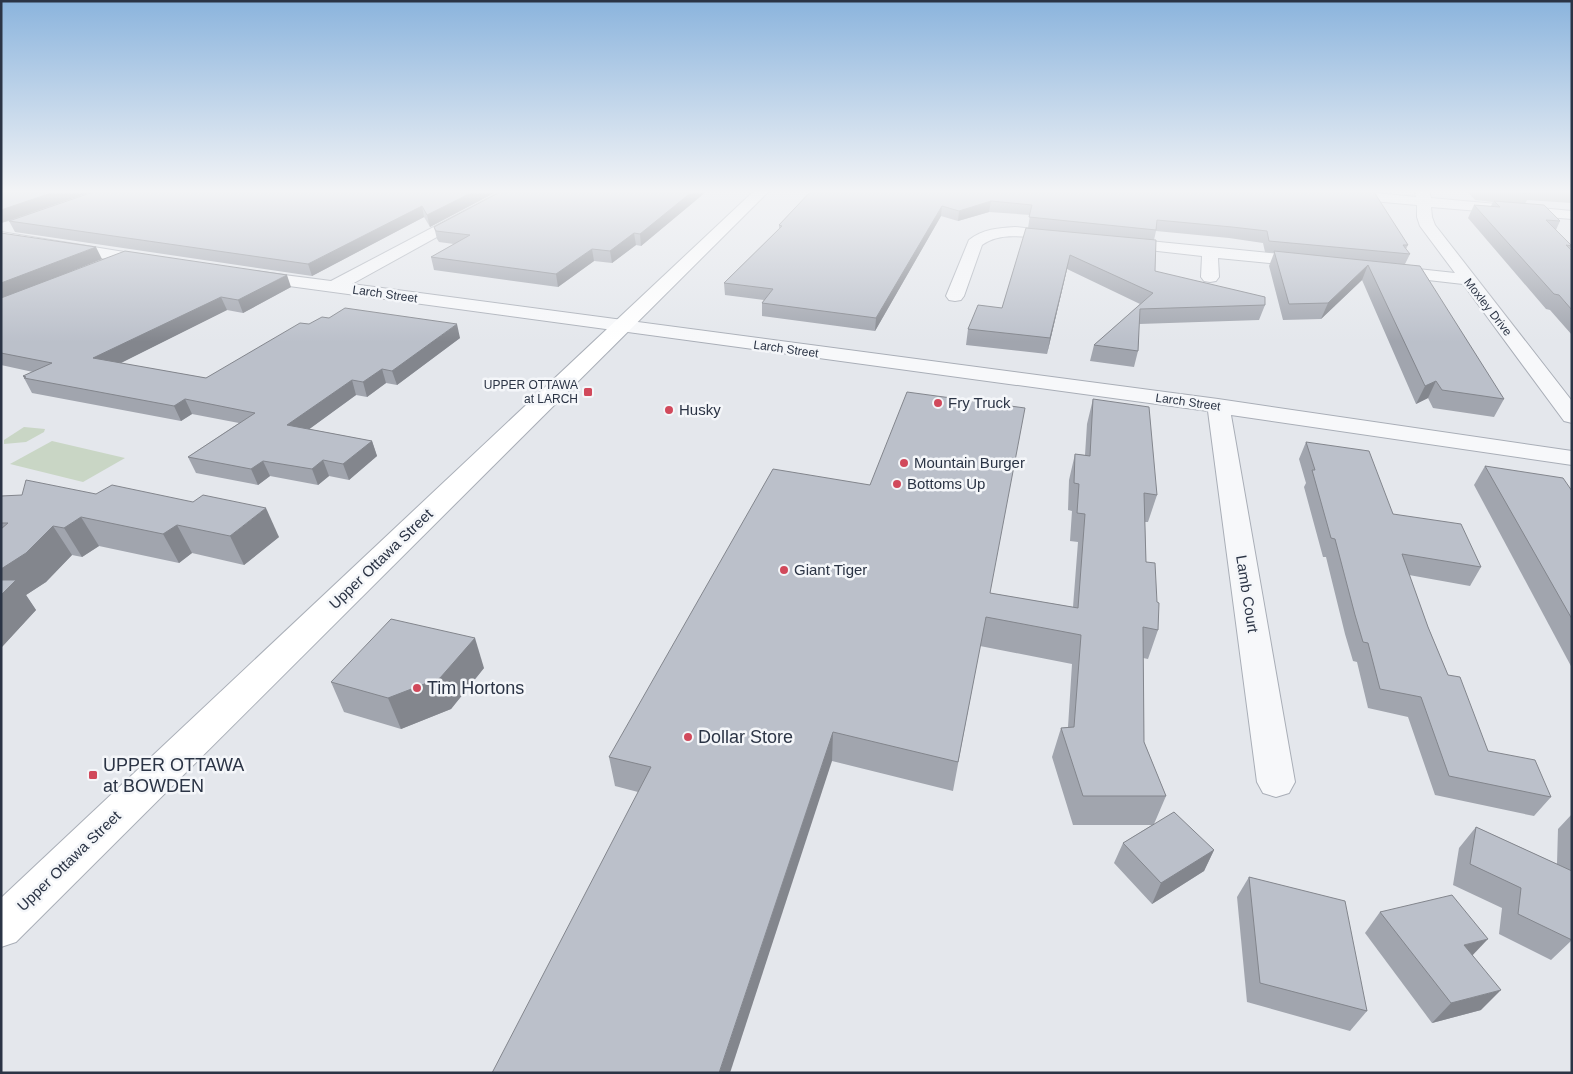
<svg xmlns="http://www.w3.org/2000/svg" width="1573" height="1074" viewBox="0 0 1573 1074" font-family="Arial,sans-serif">
  <rect width="100%" height="100%" fill="#e4e7ec"/>
  <g fill="#c9d6c5">
    <polygon points="24,427 45,429 44,432 26,442 4,444 4,440"/>
    <polygon points="52,441 125,458 83,482 10,464"/>
  </g>
  <g fill="none" stroke-linecap="round" stroke-linejoin="round">
    <g stroke="#a9aeb7" stroke-width="2">
      <g id="street">
        <polygon points="502,191 520,191 352,284 1218,399 1572,451 1572,465 1231,415 1295,782 1289,793 1276,797 1263,793 1257,782 1208,411 253,281 247,280 244,276 247,272 253,271 331,281"/>
        <polygon points="1299,191 1355,191 1416,197 1415,191 1429,191 1431,198 1572,211 1572,219 1431,207 1432,217 1435,225 1572,401 1572,423 1564,421 1463,284 1384,275 1381,271 1384,267 1390,266 1455,273 1420,226 1417,217 1417,205 1306,195"/>
        <path d="M1015,227L1061,232L1067,234L1069,237L1067,240L1061,242C1037,239 1003,229 982,245L964,296L961,300L955,301L949,300L946,296L969,240C983,229 998,228 1015,227Z"/>
        <polygon points="1,232 149,256 155,257 157,261 155,265 149,266 1,242"/>
        <polygon points="1119,238 1310,257 1316,258 1318,262 1316,266 1310,267 1218,258 1219,277 1216,281 1210,282 1204,281 1201,277 1202,256 1113,246 1111,243 1113,240"/>
      </g>
    </g>
    <g stroke="#a9aeb7" stroke-width="2">
      <polygon id="secondary" points="754,191 769,191 16,942 1,947 1,898"/>
    </g>
    <use href="#street" fill="#f7f8fa" fill-rule="evenodd"/>
    <use href="#secondary" fill="#fff" fill-rule="evenodd"/>
  </g>
  <g fill="#a1a5ae">
    <polygon points="1,191 94,191 19,217 96,191 498,191 430,227 424,217 312,276 15,232 9,221 1,223"/>
    <polygon points="707,191 641,246 636,245 612,263 594,261 558,287 434,270 431,257 454,244 439,242 437,239 434,227"/>
    <polygon points="811,191 1362,191 1408,245 1406,249 1410,254 1405,264 1504,399 1494,417 1433,408 1428,398 1416,404 1362,280 1321,319 1283,320 1269,266 1274,253 1265,252 1263,243 1229,238 1156,231 1154,240 1155,271 1265,305 1259,320 1139,324 1138,351 1134,367 1090,361 1094,345 1140,304 1067,269 1047,354 966,345 968,329 1002,308 1028,228 1030,215 989,212 958,221 941,216 875,331 762,316 762,303 764,300 725,295 724,283 779,229 779,225"/>
    <polygon points="1467,191 1572,191 1572,203 1527,200 1525,204 1560,221 1556,230 1572,246 1570,249 1572,251 1572,335 1550,310 1546,309 1468,218 1474,205 1491,206 1493,202 1475,200"/>
    <polygon points="1,233 102,259 71,271 291,287 243,313 227,310 120,363 206,378 309,324 460,338 397,385 386,383 367,397 356,395 309,429 372,441 377,456 349,480 329,476 318,485 270,476 258,485 196,473 188,457 239,423 192,414 181,421 32,393 24,378 23,376 33,372 1,365"/>
    <polygon points="1093,399 1157,495 1148,522 1145,522 1146,562 1157,602 1158,630 1148,659 1143,658 1144,742 1166,796 1154,824 1214,850 1204,871 1152,904 1114,863 1123,843 1152,825 1073,825 1052,757 1061,728 1068,727 1072,664 980,646 953,791 832,761 638,792 615,786 609,757 990,593 1073,607 1078,542 1070,541 1072,511 1068,510 1069,480 1075,454 1085,455 1087,424"/>
    <polygon points="1306,442 1393,514 1481,567 1470,586 1409,575 1428,627 1448,675 1488,751 1551,797 1534,816 1435,795 1408,717 1368,708 1357,662 1353,661 1345,634 1326,557 1323,557 1304,487 1306,483 1299,459"/>
    <polygon points="1485,466 1572,491 1572,668 1474,485"/>
    <polygon points="1,496 279,537 244,565 192,553 179,563 99,546 82,557 72,555 46,582 26,595 36,610 1,648"/>
    <polygon points="484,668 451,709 401,729 344,712 331,682"/>
    <polygon points="1572,814 1572,940 1551,960 1499,934 1502,908 1453,885 1459,848 1476,827 1557,864 1558,829"/>
    <polygon points="1249,877 1367,1011 1350,1031 1247,1002 1237,897"/>
    <polygon points="1380,912 1481,1010 1432,1023 1365,933"/>
  </g>
  <g fill="#83868d">
    <polygon points="57,191 94,191 1,223 1,210"/>
    <polygon points="475,191 498,191 430,227 427,215"/>
    <polygon points="693,191 707,191 641,246 640,234"/>
    <polygon points="991,201 989,212 958,221 959,211"/>
    <polygon points="422,206 424,217 312,276 308,264"/>
    <polygon points="942,206 941,216 875,331 876,318"/>
    <polygon points="634,233 636,245 612,263 610,251"/>
    <polygon points="96,247 102,259 1,299 1,283"/>
    <polygon points="592,249 594,261 558,287 556,274"/>
    <polygon points="1070,255 1067,269 1047,354 1050,338"/>
    <polygon points="1368,265 1362,280 1321,319 1328,303"/>
    <polygon points="287,275 291,287 243,313 238,300"/>
    <polygon points="221,297 227,310 101,373 93,358"/>
    <polygon points="457,324 460,338 397,385 392,371"/>
    <polygon points="382,369 386,383 367,397 363,382"/>
    <polygon points="352,380 356,395 293,441 287,425"/>
    <polygon points="1436,381 1428,398 1416,404 1425,386"/>
    <polygon points="185,399 192,414 181,421 174,406"/>
    <polygon points="372,441 377,456 349,480 343,464"/>
    <polygon points="323,460 329,476 318,485 312,469"/>
    <polygon points="263,461 270,476 258,485 251,469"/>
    <polygon points="266,508 279,537 244,565 230,536"/>
    <polygon points="81,517 99,546 82,557 64,528"/>
    <polygon points="177,525 192,553 179,563 163,534"/>
    <polygon points="53,526 72,555 46,582 26,595 36,610 1,648 1,569"/>
    <polygon points="475,638 484,668 451,709 401,729 388,698"/>
    <polygon points="833,732 832,761 730,1073 719,1073"/>
    <polygon points="1214,850 1204,871 1152,904 1161,883"/>
    <polygon points="1488,939 1469,959 1464,945"/>
    <polygon points="1501,990 1481,1010 1432,1023 1451,1003"/>
  </g>
  <g fill="#bbc0ca" stroke="#83868d">
    <polygon points="1,191 57,191 1,210"/>
    <polygon points="96,191 475,191 427,215 422,206 308,264 9,221"/>
    <polygon points="502,191 693,191 640,234 634,233 610,251 592,249 556,274 431,257 470,235 436,231 434,227"/>
    <polygon points="811,191 1362,191 1374,192 1408,245 1403,245 1410,254 1269,241 1267,231 1232,227 1157,220 1156,230 1029,217 1032,205 991,201 959,211 942,206 876,318 762,303 773,289 724,283 782,226 779,225"/>
    <polygon points="1499,191 1527,191 1530,194"/>
    <polygon points="1494,201 1544,205 1560,221 1546,220 1572,246 1566,245 1572,251 1572,310 1559,295 1554,294 1474,205 1500,207"/>
    <polygon points="1026,228 1156,240 1155,271 1265,297 1265,305 1140,309 1138,351 1094,345 1153,293 1070,255 1050,338 968,329 978,305 1002,308"/>
    <polygon points="1,233 96,247 1,283"/>
    <polygon points="125,251 287,275 238,300 221,297 93,358 206,378 300,323 309,324 322,317 329,318 345,308 457,324 392,371 382,369 363,382 352,380 287,425 372,441 343,464 323,460 312,469 263,461 251,469 188,457 255,413 185,399 174,406 24,378 26,377 23,376 52,363 1,353 1,298"/>
    <polygon points="1274,251 1420,266 1504,399 1442,390 1436,381 1425,386 1368,265 1328,303 1289,304"/>
    <polygon points="907,392 1025,408 990,593 1078,608 1085,514 1077,513 1079,484 1074,483 1075,454 1090,456 1093,399 1149,407 1157,495 1144,493 1146,562 1155,563 1157,602 1159,603 1158,630 1143,627 1144,742 1166,796 1083,796 1061,728 1074,727 1081,635 986,617 958,762 833,732 719,1073 492,1073 651,767 609,757 773,469 870,485"/>
    <polygon points="1306,442 1369,451 1393,514 1461,524 1481,567 1402,554 1428,627 1448,675 1460,677 1488,751 1535,760 1551,797 1449,776 1421,697 1380,689 1368,643 1363,642 1355,615 1335,539 1331,538 1312,470 1315,470"/>
    <polygon points="1485,466 1563,478 1572,491 1572,619"/>
    <polygon points="26,480 96,494 112,485 193,502 203,495 266,508 230,536 177,525 163,534 81,517 64,528 53,526 26,553 1,569 1,529 8,523 1,523 1,496 22,495"/>
    <polygon points="1,580 16,580 1,595"/>
    <polygon points="391,619 475,638 440,678 388,698 331,682"/>
    <polygon points="1174,812 1214,850 1161,883 1123,843"/>
    <polygon points="1476,827 1572,871 1572,940 1518,914 1521,888 1470,864"/>
    <polygon points="1249,877 1345,901 1367,1011 1260,983"/>
    <polygon points="1452,895 1488,939 1464,945 1501,990 1451,1003 1380,912"/>
  </g>
  <linearGradient id="sky" x2="0" y2="1"><stop stop-color="#8bb4dd"/><stop offset="0.56" stop-color="#f3f4f6"/><stop offset="1" stop-color="#f3f4f6" stop-opacity="0"/></linearGradient>
  <rect width="1573" height="342" fill="url(#sky)"/>
  <g fill="#d1495b" stroke="#f4f6f9" stroke-width="2">
    <rect x="583" y="387" width="10" height="10" rx="2.5"/>
    <circle cx="938" cy="403" r="5"/>
    <circle cx="669" cy="410" r="5"/>
    <circle cx="904" cy="463" r="5"/>
    <circle cx="897" cy="484" r="5"/>
    <circle cx="784" cy="570" r="5"/>
    <circle cx="417" cy="688" r="5"/>
    <circle cx="688" cy="737" r="5"/>
    <rect x="88" y="770" width="10" height="10" rx="2.5"/>
  </g>
  <g text-anchor="middle" stroke-width="5" stroke-linejoin="round" paint-order="stroke">
    <g font-size="12" fill="#2b3445" stroke="#f4f6f9">
      <text transform="translate(385 294) rotate(8)" y="4">Larch Street</text>
      <text transform="translate(1488 307) rotate(52)" y="4">Moxley Drive</text>
      <text transform="translate(786 349) rotate(8)" y="4">Larch Street</text>
      <text transform="translate(1188 402) rotate(8)" y="4">Larch Street</text>
    </g>
    <g font-size="12" fill="#2b3445" stroke="#f4f6f9" text-anchor="end">
      <text x="578" y="389">UPPER OTTAWA<tspan x="578" dy="14">at LARCH</tspan></text>
    </g>
    <g font-size="15" fill="#2b3445" stroke="#f4f6f9" text-anchor="start">
      <text x="948" y="408">Fry Truck</text>
      <text x="679" y="415">Husky</text>
      <text x="914" y="468">Mountain Burger</text>
      <text x="907" y="489">Bottoms Up</text>
      <text x="794" y="575">Giant Tiger</text>
    </g>
    <g font-size="15" fill="#2b3445" stroke="#f4f6f9">
      <text transform="translate(381 559) rotate(-44)" y="5">Upper Ottawa Street</text>
      <text transform="translate(1247 594) rotate(81)" y="5">Lamb Court</text>
      <text transform="translate(69 861) rotate(-44)" y="5">Upper Ottawa Street</text>
    </g>
    <g font-size="18" fill="#2b3445" stroke="#f4f6f9" text-anchor="start">
      <text x="427" y="694">Tim Hortons</text>
      <text x="698" y="743">Dollar Store</text>
      <text x="103" y="771">UPPER OTTAWA<tspan x="103" dy="21">at BOWDEN</tspan></text>
    </g>
  </g>
  <rect width="1573" height="1074" fill="none" stroke="#2b3445" stroke-width="5"/>
</svg>
